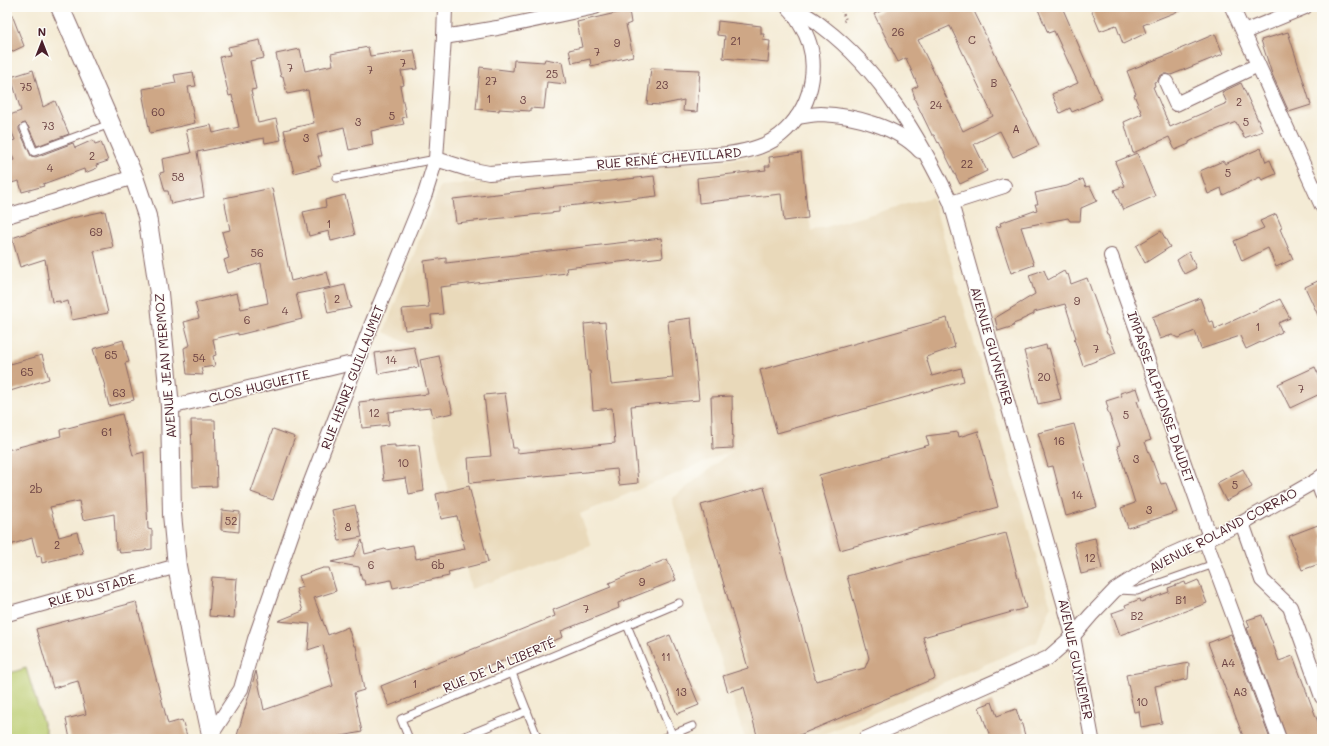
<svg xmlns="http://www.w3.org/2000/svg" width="1329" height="746" viewBox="0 0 1329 746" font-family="Mali,sans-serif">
  <rect width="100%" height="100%" fill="#fdfcf7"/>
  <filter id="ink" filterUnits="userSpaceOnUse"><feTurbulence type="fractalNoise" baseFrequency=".025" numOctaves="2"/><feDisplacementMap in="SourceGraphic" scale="8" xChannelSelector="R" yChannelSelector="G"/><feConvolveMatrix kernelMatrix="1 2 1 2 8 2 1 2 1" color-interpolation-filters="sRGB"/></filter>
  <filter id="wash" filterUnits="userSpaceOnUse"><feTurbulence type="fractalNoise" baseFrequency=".012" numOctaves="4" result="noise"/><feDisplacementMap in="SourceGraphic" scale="16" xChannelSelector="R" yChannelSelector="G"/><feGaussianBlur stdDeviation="0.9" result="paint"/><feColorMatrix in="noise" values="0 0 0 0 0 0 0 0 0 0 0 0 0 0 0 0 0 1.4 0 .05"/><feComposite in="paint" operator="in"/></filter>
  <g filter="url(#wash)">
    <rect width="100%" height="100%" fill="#f4ebd5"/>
    <polygon fill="#e9d9ba" points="801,153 811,231 932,197 1051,607 1037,642 813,739 745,739 672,499 733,450 580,514 591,546 471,589 414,347 384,332 440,186"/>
    <polygon fill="#b9ca6d" stroke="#82744c" points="26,668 48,739 7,739 7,674"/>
    <g id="blocks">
      <g fill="#cea786" fill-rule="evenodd">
        <polygon points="7,7 9,7 24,46 7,54"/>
        <path d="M890,7H972L1039,145L1013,157L1000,131L974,144L987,171L960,184L939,142L938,143L934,135H932L914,98H915L912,89L918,86L906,58L898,62L874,14ZM950,26L993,116L963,131L918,40Z"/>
        <polygon points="1037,7 1062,7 1102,99 1072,112 1070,108 1060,113 1052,94 1078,83 1054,31 1048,33"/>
        <polygon points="1090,7 1186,7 1186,8 1143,25 1146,33 1123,44 1116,25 1100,31"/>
        <polygon points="629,10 631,23 626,25 633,56 591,66 590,59 572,63 569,50 582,47 577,22"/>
        <polygon points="718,21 761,26 761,34 764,34 763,40 770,41 768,62 723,58 725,36 717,35"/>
        <polygon points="1288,32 1311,105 1289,112 1272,74 1261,40"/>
        <polygon points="1215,34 1223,54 1171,75 1167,74 1163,74 1159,77 1158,81 1154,82 1155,86 1153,87 1170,127 1227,103 1222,92 1241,83 1263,131 1244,138 1241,130 1240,130 1236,122 1196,138 1189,142 1189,144 1175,150 1169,137 1133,153 1124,122 1142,114 1134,95 1136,94 1127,71 1180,50 1180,49"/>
        <polygon points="260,40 264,58 250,61 256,89 251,90 258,123 276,119 281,140 265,143 264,138 197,152 204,197 171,204 168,191 165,191 160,173 164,172 162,159 191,153 186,130 211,125 213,133 239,127 232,95 229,96 220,57 230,55 228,47"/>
        <polygon points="368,47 370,56 414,50 418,69 401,71 404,85 400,86 406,117 402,118 404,124 371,131 373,145 349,150 344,127 317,134 322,156 318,156 321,166 294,173 284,130 314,123 308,90 287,94 283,76 281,77 276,54 300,49 305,71 333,65 331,54"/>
        <polygon points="545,59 562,62 566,84 547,82 544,109 530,108 530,111 499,109 499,111 476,109 480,67 513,71 514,60 544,62"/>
        <polygon points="651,68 700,70 697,112 683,111 684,100 660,105 647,104"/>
        <polygon points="33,70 43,107 55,101 69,134 37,146 28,126 25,123 22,124 19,127 19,130 31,156 36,157 73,143 75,148 93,140 95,144 101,142 108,161 96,165 97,168 85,173 84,169 43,184 44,186 22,192 19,181 7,184 7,163 14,160 7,143 15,140 7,120 7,116 21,111 11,77"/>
        <polygon points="193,72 196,86 188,87 195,123 150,133 143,97 144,96 143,89 176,83 174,75"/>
        <polygon points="1261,148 1266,162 1270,160 1276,174 1262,180 1260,177 1223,195 1221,188 1208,194 1200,171 1223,161 1225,164"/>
        <polygon points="801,153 808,218 784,221 781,194 699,203 697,178 766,170 765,166 770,166 769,157"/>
        <polygon points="1137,153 1155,196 1123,210 1114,190 1125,186 1115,162"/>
        <polygon points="654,176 657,196 559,207 559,212 456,223 453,199"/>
        <polygon points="1083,179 1086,187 1090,186 1097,201 1081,208 1080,221 1070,221 1068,218 1021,227 1034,265 1011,273 996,227 1001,226 1000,223 1037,210 1035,204 1038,204 1035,193 1067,186"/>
        <polygon points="272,188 291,281 327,272 331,287 296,294 302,319 238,335 238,333 213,339 216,355 213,356 215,366 201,368 203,375 187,374 184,348 190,345 184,322 199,318 195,303 237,293 241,309 268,303 261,263 228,273 224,260 229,258 222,232 230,230 224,198"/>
        <polygon points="345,195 355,235 331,241 329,231 309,236 303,212 326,207 325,200"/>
        <polygon points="105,211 113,247 94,251 108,313 72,320 68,301 60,303 60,301 52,302 45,259 20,267 12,238 72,218"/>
        <polygon points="1276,214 1282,228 1280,229 1293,259 1276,267 1268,248 1242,261 1234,241 1264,228 1260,221"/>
        <polygon points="1161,231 1170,247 1145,263 1136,246"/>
        <polygon points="661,238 663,257 566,268 567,273 440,287 443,314 431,315 432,327 405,330 402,309 429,307 424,261 446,258 446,263"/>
        <polygon points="1189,252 1196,268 1184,274 1177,260"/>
        <polygon points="1044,270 1048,280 1064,271 1066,275 1068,274 1071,284 1087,278 1107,334 1108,334 1116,353 1083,366 1074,339 1076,338 1065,304 1034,312 1034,314 1021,320 1021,321 1013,324 1014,326 998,331 995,318 1035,294 1029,275"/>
        <polygon points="1322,279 1322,324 1305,287"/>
        <polygon points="345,285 351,308 328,313 323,290"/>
        <polygon points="1200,298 1209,322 1213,321 1215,329 1280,299 1290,318 1278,323 1282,332 1246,349 1240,336 1201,349 1195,331 1178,338 1172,335 1160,339 1152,317"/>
        <polygon points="691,318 699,400 631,406 638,483 619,485 617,469 470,483 468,458 491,456 484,395 505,393 513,448 517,448 517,453 615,443 612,408 593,410 590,371 588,371 584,324 605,322 611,384 673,378 668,321"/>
        <polygon points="947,318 955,347 926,357 932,376 961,368 964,381 777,433 760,370"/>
        <polygon points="123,340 129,362 125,363 134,400 109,406 104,386 105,386 93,349"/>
        <polygon points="1046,345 1047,349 1049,348 1059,383 1057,384 1061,399 1038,404 1024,351"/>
        <polygon points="414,347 419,367 378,374 375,353"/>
        <polygon points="42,355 49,379 7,392 7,365"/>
        <polygon points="439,356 453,413 433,417 431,408 388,412 389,425 362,428 359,402 428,394 420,360"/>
        <polygon points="1315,367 1322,382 1322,393 1290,408 1278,384"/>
        <polygon points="1137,388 1141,400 1137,401 1151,440 1145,442 1161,484 1166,483 1177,512 1128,528 1121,508 1135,503 1124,467 1117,446 1120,445 1107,409 1108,408 1106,401 1122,396 1120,393"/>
        <polygon points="732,396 733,448 713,449 711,397"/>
        <polygon points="122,414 133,455 144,452 148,529 152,530 152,549 145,550 145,551 120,553 119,549 116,549 114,514 83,520 79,501 50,507 59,537 77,532 83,553 42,563 41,556 37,557 32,538 7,546 7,450 61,436 60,430"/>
        <polygon points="191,420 215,420 217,486 193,487"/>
        <polygon points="1074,424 1097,507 1066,516 1053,466 1048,467 1038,433"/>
        <polygon points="273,429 295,437 273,500 251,492"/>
        <polygon points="978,431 998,507 840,550 819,475 929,445 926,436 958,432 959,437"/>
        <polygon points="395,445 395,447 419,445 424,491 409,494 406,478 384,481 380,446"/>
        <polygon points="1243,469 1252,487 1226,501 1217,483"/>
        <polygon points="469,486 488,562 448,572 449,576 393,588 391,580 365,585 364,580 362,580 359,567 331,562 353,557 362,540 365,554 385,549 386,550 413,545 416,559 465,549 457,516 441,519 436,494"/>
        <polygon points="764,487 816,681 865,668 869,658 847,576 1006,533 1026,608 923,637 935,678 790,739 758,739 744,687 728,692 723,676 748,668 701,505"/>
        <polygon points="355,505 362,537 339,541 332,510"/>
        <polygon points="222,510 240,512 239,532 221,530"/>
        <polygon points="1318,525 1322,536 1322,563 1302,570 1289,536"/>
        <polygon points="1095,538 1102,569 1081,574 1074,543"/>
        <polygon points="667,559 676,580 618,603 619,608 561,631 563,637 389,706 381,686 555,616 553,610 611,587 609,583"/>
        <polygon points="323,568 329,568 336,591 314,598 328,635 348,627 354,646 356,646 364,690 354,693 362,732 327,739 236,739 256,671 264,710 333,686 323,645 308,650 310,624 278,621 303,611 296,589 303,587 299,576"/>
        <polygon points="212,577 237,579 234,618 209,616"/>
        <polygon points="1198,580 1207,603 1120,635 1112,613 1126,608 1125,605 1140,599 1141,602 1169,592 1168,588 1185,582 1186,585"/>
        <polygon points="136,602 168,724 182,720 188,739 70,739 66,719 86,714 78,681 53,688 36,629"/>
        <polygon points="1262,615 1279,661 1293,656 1322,733 1322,739 1287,739 1247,628 1250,627 1247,620"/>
        <polygon points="1231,634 1270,739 1244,739 1208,643"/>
        <polygon points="670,635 699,705 677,714 648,644"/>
        <polygon points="1189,663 1188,679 1155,686 1162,723 1141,727 1139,711 1134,712 1126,675"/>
        <polygon points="992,702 997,716 1016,709 1020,721 1021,721 1026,739 991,739 979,707"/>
      </g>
    </g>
  </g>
  <g filter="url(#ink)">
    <use href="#blocks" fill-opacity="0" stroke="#866666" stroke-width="1"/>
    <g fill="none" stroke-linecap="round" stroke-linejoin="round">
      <g stroke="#866666" stroke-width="9">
        <g id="service">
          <polyline points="24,128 34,152 110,124"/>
          <polyline points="337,178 436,159"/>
          <polyline points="1119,590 1137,591 1214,564"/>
          <polyline points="627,625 679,603"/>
          <polyline points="512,673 538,739"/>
          <polyline points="409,739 401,719 627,625 672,734"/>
          <polyline points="458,739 527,711"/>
          <polyline points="661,739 693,726"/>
        </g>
      </g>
      <g stroke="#866666" stroke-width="16">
        <g id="minor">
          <path d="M792,7C802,13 814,19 823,27C881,71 920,138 951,203L1064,603L1073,636L1092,739"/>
          <polyline points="1232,7 1322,206"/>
          <polyline points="1244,32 1305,7"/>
          <polyline points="444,37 497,28 595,7"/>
          <polyline points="1166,82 1176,104 1258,65"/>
          <path d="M797,117C805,116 813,114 821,114C853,115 898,127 920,151"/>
          <path d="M436,159L468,169L489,173L728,154C749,151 770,146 786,130C814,103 822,57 800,24C797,19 794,13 789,9"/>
          <polyline points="951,203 1004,186"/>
          <polyline points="7,216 134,177"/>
          <polyline points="1111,256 1210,537"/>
          <polyline points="170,407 348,364"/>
          <polyline points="1317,480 1322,494"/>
          <polyline points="1242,523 1262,580 1290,607 1322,697"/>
          <polyline points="1205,539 1279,739"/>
          <polyline points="7,614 177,566"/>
          <polyline points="211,735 241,689 255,639 300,510 371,326 425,194 436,159 444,37 445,7"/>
          <polyline points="865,739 1048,658 1073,636 1091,615 1115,590 1170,555 1242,523 1317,480 1322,476"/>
        </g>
      </g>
      <g stroke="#866666" stroke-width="20">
        <polyline id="tertiary" points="60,7 134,177 147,216 159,293 170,407 172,514 177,566 195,660 212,739"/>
      </g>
      <polyline stroke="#866666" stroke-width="2.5" stroke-dasharray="1 3" stroke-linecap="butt" points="840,7 846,20 841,22"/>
      <use href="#service" stroke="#fff" stroke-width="7"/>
      <use href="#minor" stroke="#fff" stroke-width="14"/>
      <use href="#tertiary" stroke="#fff" stroke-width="18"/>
    </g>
  </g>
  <g text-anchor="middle" stroke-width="3" stroke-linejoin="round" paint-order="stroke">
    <g font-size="11" fill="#6b4142">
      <text x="898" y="36">26</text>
      <text x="972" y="44">C</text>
      <text x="736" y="45">21</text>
      <text x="617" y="47">9</text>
      <text x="597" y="56">7</text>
      <text x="403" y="67">7</text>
      <text x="290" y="72">7</text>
      <text x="370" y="74">7</text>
      <text x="552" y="78">25</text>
      <text x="491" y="85">27</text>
      <text x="994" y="87">B</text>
      <text x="662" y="89">23</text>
      <text x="26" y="91">75</text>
      <text x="489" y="103">1</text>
      <text x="523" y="104">3</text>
      <text x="1239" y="106">2</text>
      <text x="936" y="109">24</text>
      <text x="158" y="116">60</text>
      <text x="392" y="120">5</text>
      <text x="358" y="126">3</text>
      <text x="1246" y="126">5</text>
      <text x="48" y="130">73</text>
      <text x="1016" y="133">A</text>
      <text x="306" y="142">3</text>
      <text x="92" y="160">2</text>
      <text x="967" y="168">22</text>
      <text x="50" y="172">4</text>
      <text x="1228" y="177">5</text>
      <text x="178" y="181">58</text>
      <text x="329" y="228">1</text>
      <text x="96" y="236">69</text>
      <text x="257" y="257">56</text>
      <text x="337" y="303">2</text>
      <text x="1077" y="305">9</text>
      <text x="285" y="315">4</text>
      <text x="247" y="324">6</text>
      <text x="1258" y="331">1</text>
      <text x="1096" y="353">7</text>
      <text x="111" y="359">65</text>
      <text x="199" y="362">54</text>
      <text x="391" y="364">14</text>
      <text x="27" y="376">65</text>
      <text x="1044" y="381">20</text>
      <text x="1301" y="393">7</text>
      <text x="119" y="397">63</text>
      <text x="374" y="417">12</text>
      <text x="1126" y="419">5</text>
      <text x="107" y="436">61</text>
      <text x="1059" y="445">16</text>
      <text x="1136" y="463">3</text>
      <text x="403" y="467">10</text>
      <text x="1235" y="489">5</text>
      <text x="36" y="493">2b</text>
      <text x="1077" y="499">14</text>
      <text x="1149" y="514">3</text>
      <text x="231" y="525">52</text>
      <text x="348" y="531">8</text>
      <text x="57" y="549">2</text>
      <text x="1090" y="562">12</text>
      <text x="371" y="569">6</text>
      <text x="438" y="569">6b</text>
      <text x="642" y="586">9</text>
      <text x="1181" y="604">B1</text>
      <text x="586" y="613">7</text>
      <text x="1137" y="620">B2</text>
      <text x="666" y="661">11</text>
      <text x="1228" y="667">A4</text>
      <text x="415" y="688">1</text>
      <text x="681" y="696">13</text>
      <text x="1240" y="696">A3</text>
      <text x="1142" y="706">10</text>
    </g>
    <g font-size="13" fill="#4a1f2b" stroke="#fdfcf7">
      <text transform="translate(669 158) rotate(-5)" y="5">RUE RENÉ CHEVILLARD</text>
      <text transform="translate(992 346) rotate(74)" y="5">AVENUE GUYNEMER</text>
      <text transform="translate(165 366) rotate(-95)" y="5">AVENUE JEAN MERMOZ</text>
      <text transform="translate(352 377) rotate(-69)" y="5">RUE HENRI GUILLAUMET</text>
      <text transform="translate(259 386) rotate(-14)" y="5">CLOS HUGUETTE</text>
      <text transform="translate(1161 397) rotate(71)" y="5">IMPASSE ALPHONSE DAUDET</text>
      <text transform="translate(1223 530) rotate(-28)" y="5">AVENUE ROLAND CORRAO</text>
      <text transform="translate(92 590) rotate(-16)" y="5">RUE DU STADE</text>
      <text transform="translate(1076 659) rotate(78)" y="5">AVENUE GUYNEMER</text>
      <text transform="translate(499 665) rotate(-23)" y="5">RUE DE LA LIBERTÉ</text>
    </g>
  </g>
  <rect width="1329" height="746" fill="none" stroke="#fdfcf7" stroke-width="24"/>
  <g transform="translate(42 42)" stroke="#fdfcf7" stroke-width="3" paint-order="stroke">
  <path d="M0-3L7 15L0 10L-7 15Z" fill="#4a1f2b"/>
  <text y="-6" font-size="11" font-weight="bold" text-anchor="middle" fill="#4a1f2b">N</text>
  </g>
</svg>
